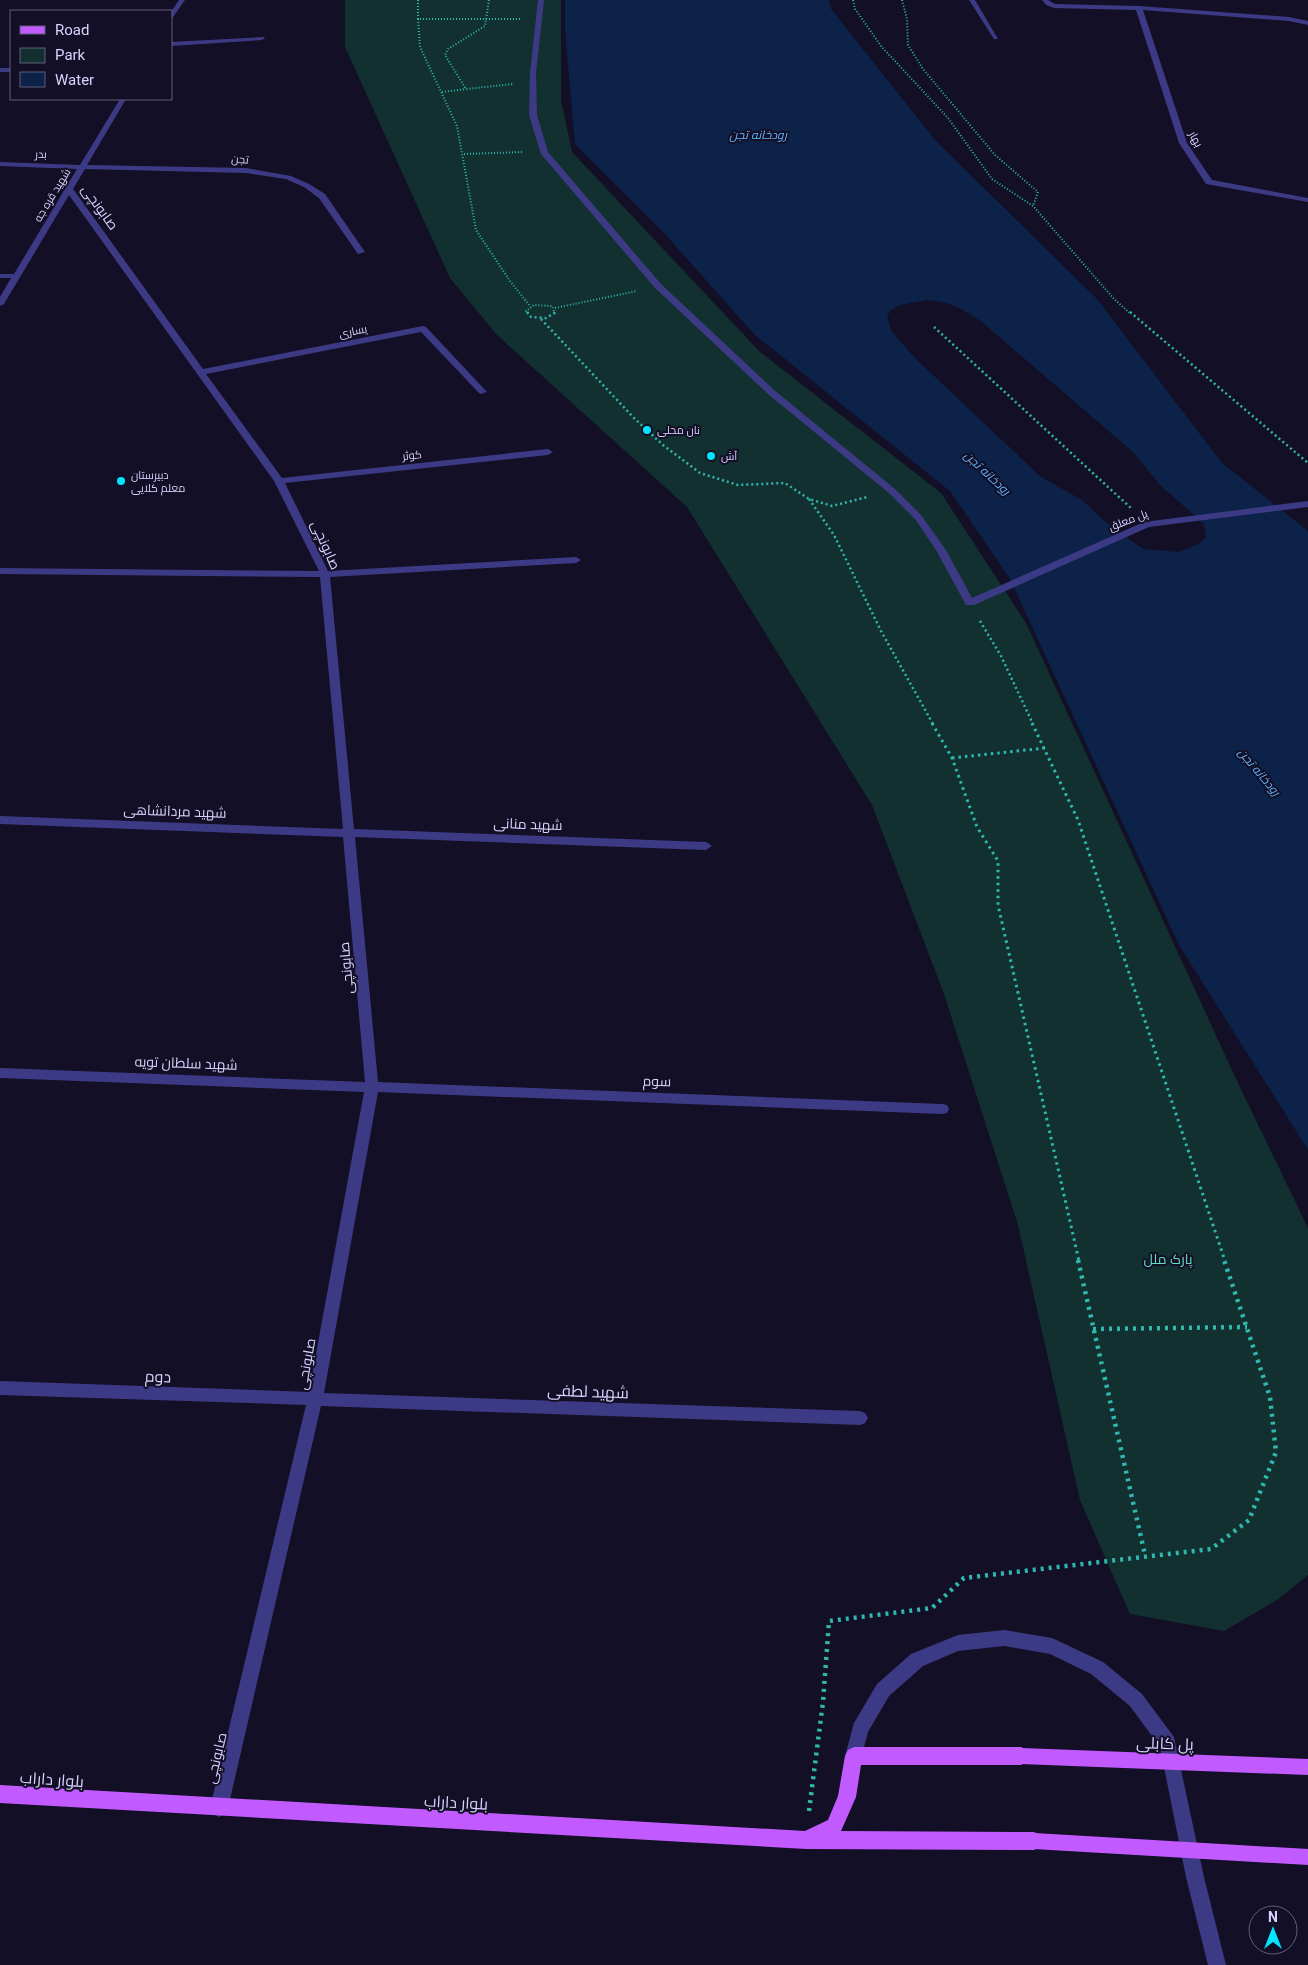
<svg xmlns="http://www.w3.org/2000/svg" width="1308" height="1965" viewBox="0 0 1308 1965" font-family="Roboto,Cairo,sans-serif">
  <rect width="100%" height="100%" fill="#130f26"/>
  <polygon fill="#12302f" points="345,0 561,0 561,100 572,152 760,352 941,493 1026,623 1237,1081 1308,1228 1308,1575 1277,1600 1224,1631 1130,1614 1080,1500 1018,1225 944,994 872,805 687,507 497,335 450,278 345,47"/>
  <path fill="#0c2248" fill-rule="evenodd" d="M565,0H829L831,9L935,140L1097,299L1222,463L1308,531V1150L1179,945L1010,579L950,491L755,335L664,233L575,144L565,31ZM927,300C949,301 965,310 982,322L1134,453L1160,485L1204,524L1206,538L1197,545L1179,552L1143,549L1104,521L1082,500L1041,477L917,360L892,332L887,317L890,311L899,305Z"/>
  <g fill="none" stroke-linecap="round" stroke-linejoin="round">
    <g stroke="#2fb8b0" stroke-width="2" stroke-dasharray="1 2" stroke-linecap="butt">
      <polyline points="418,0 418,19"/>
      <polyline points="489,0 485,26 448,49 445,55 466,89 513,84"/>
      <polyline points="853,0 855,9 881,46 948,118 992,179 1033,206 1114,299 1131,314"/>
      <polyline points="902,0 907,19 908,45 923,69 995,155 1038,192 1033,206"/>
      <polyline points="520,19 418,19 420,47 457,126 476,230 510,281 530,306"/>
      <polyline points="442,92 466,89"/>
      <polyline points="464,154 523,152"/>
      <polyline points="555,308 637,291"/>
      <polyline points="528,314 526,311 534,305 552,306 555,314"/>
    </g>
    <g stroke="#2fb8b0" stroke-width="2.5" stroke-dasharray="2 3" stroke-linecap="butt">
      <polyline points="527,312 531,317 546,318 556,312"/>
      <polyline points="1130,312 1308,463"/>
      <polyline points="541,319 634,418 663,445 700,473 738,485 785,483 809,499 832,506 867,497"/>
      <polyline points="934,327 1132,509"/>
      <polyline points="809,499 834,535 881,631 933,724"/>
      <polyline points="980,621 1001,656 1033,724"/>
    </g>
    <g stroke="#2fb8b0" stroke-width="3" stroke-dasharray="2.5 4" stroke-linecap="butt">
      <polyline points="932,723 952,758 977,827 998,861 998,905 1079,1261"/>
      <polyline points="1032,723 1078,820 1225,1261"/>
      <polyline points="952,758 1045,748"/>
    </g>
    <g stroke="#2fb8b0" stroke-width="4.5" stroke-dasharray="3 5" stroke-linecap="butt">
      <polyline points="1078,1260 1145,1555"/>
      <polyline points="1093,1329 1247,1327"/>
      <polyline points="809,1811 823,1702 829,1621 932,1608 964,1578 1211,1549 1249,1520 1276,1452 1270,1397 1224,1260"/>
    </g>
    <g fill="#3d3a85" fill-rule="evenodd">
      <polygon points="179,0 185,0 171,20 171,12"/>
      <polygon points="538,0 544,0 536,73 537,115 548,152 661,284 774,390 895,489 921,515 946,550 972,598 1144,522 1308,501 1308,507 1149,527 974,605 966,605 936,550 915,519 889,493 768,394 655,288 541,154 529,115 530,73"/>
      <polygon points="969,0 975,0 998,39 994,39"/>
      <polygon points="1042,0 1048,0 1055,4 1139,6 1289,17 1308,21 1308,25 1289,21 1143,10 1187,143 1212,180 1308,198 1308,202 1206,184 1179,143 1136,10 1054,8 1046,5"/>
      <polygon points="264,37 265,38 262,40 171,46 171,42"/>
      <rect x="0" y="68" width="11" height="4"/>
      <polygon points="120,99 126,99 87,165 246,168 291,176 309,184 325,194 365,252 358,254 319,198 304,187 286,179 246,173 85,169 73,189 203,369 423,326 426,327 487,392 480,394 421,332 206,374 282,478 548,449 553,452 548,455 285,483 328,571 576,557 581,560 576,563 330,577 354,829 706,842 712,846 706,850 355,837 378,1082 942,1104 947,1105 949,1109 947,1113 942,1114 378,1092 324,1393 860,1411 865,1413 868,1418 865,1423 860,1425 321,1406 228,1808 225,1814 219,1817 213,1814 210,1808 306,1405 0,1395 0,1381 309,1392 364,1092 0,1078 0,1068 365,1082 343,837 0,824 0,816 343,829 320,577 0,574 0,568 319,571 274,481 69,195 4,304 0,306 0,297 11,278 0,278 0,274 14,274 77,169 0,166 0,162 80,165"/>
      <polygon points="1004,1630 1052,1638 1103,1662 1142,1694 1174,1737 1204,1877 1226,1965 1208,1965 1186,1877 1160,1747 1130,1706 1091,1674 1050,1654 1004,1646 958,1651 923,1666 889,1696 868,1732 860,1762 854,1765 848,1762 845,1756 854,1723 877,1684 911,1654 958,1635"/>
    </g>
    <polygon fill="#c25bff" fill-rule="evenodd" points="854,1747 1021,1747 1027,1750 1030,1756 1027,1762 1021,1765 861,1765 856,1797 841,1831 1034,1832 1040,1835 1043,1841 1040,1847 1034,1850 806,1849 0,1803 0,1785 805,1831 828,1820 838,1796 845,1756 848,1750"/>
    <g stroke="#c25bff" stroke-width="16">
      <polyline points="1021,1756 1308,1767"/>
      <polyline points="1034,1841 1308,1857"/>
    </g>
  </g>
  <g fill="#00e5ff" stroke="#130f26" stroke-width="2">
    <circle cx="647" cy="430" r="5"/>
    <circle cx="711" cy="456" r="5"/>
    <circle cx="121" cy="481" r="5"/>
  </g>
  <g text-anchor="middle" stroke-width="4" stroke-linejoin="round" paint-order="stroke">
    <g font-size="11" fill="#d9d4ff" stroke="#130f26">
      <text transform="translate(1196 139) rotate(62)" y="4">بهار</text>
      <text transform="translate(41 154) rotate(1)" y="4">بدر</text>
      <text transform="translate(240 159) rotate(4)" y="4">تجن</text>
      <text transform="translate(52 195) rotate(-59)" y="4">شهید قره جه</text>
      <text transform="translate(353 331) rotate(-11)" y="4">یساری</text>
      <text transform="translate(412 455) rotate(-6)" y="4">کوثر</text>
      <text transform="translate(1128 520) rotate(-21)" y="4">پل معلق</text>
    </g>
    <g font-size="11" fill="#d9d4ff" stroke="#130f26" text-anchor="start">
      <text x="657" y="434">نان محلی</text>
      <text x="721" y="460">آش</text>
      <text x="131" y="479">دبیرستان<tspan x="131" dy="13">معلم کلایی</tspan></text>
    </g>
    <g font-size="12" font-style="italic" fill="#62b6ff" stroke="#130f26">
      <text x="758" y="139">رودخانه تجن</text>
      <text transform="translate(987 473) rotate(43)" y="4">رودخانه تجن</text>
      <text transform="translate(1259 772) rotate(50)" y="4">رودخانه تجن</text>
    </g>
    <g font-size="14" fill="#d9d4ff" stroke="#130f26">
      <text transform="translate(100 207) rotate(54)" y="5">صابونچی</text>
      <text transform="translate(326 545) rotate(66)" y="5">صابونچی</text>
      <text transform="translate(175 811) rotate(2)" y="5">شهید مردانشاهی</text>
      <text transform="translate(528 824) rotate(2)" y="5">شهید منانی</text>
      <text transform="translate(346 968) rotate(-95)" y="5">صابونچی</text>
      <text transform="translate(186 1063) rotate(2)" y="5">شهید سلطان تویه</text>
      <text transform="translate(657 1081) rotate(2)" y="5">سوم</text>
      <text transform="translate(306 1364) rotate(-80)" y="5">صابونچی</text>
      <text transform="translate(216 1758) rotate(-77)" y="5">صابونچی</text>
    </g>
    <g font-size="14" fill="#5fe0c0" stroke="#130f26">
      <text x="1168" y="1264">پارک ملل</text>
    </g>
    <g font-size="16" fill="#d9d4ff" stroke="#130f26">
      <text transform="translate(158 1376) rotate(2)" y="6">دوم</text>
      <text transform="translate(588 1391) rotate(2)" y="6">شهید لطفی</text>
      <text transform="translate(1165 1743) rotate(2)" y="6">پل کابلی</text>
      <text transform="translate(52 1779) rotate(4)" y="6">بلوار داراب</text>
      <text transform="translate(456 1802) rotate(3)" y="6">بلوار داراب</text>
    </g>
  </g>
  <rect x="10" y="10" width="162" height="90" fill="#130f26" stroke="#625e7d"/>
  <rect x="20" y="26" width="25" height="8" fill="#c25bff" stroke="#625e7d"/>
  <text x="55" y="35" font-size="15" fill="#d9d4ff">Road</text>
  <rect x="20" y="48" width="25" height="15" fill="#12302f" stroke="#625e7d"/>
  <text x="55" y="60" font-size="15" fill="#d9d4ff">Park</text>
  <rect x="20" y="72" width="25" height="15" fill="#0c2248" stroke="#625e7d"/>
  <text x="55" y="85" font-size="15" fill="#d9d4ff">Water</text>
  <g transform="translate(1273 1930)"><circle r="24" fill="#130f26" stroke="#625e7d"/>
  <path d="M0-4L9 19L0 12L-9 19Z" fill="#00e5ff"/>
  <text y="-8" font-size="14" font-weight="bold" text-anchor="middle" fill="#d9d4ff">N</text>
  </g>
</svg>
